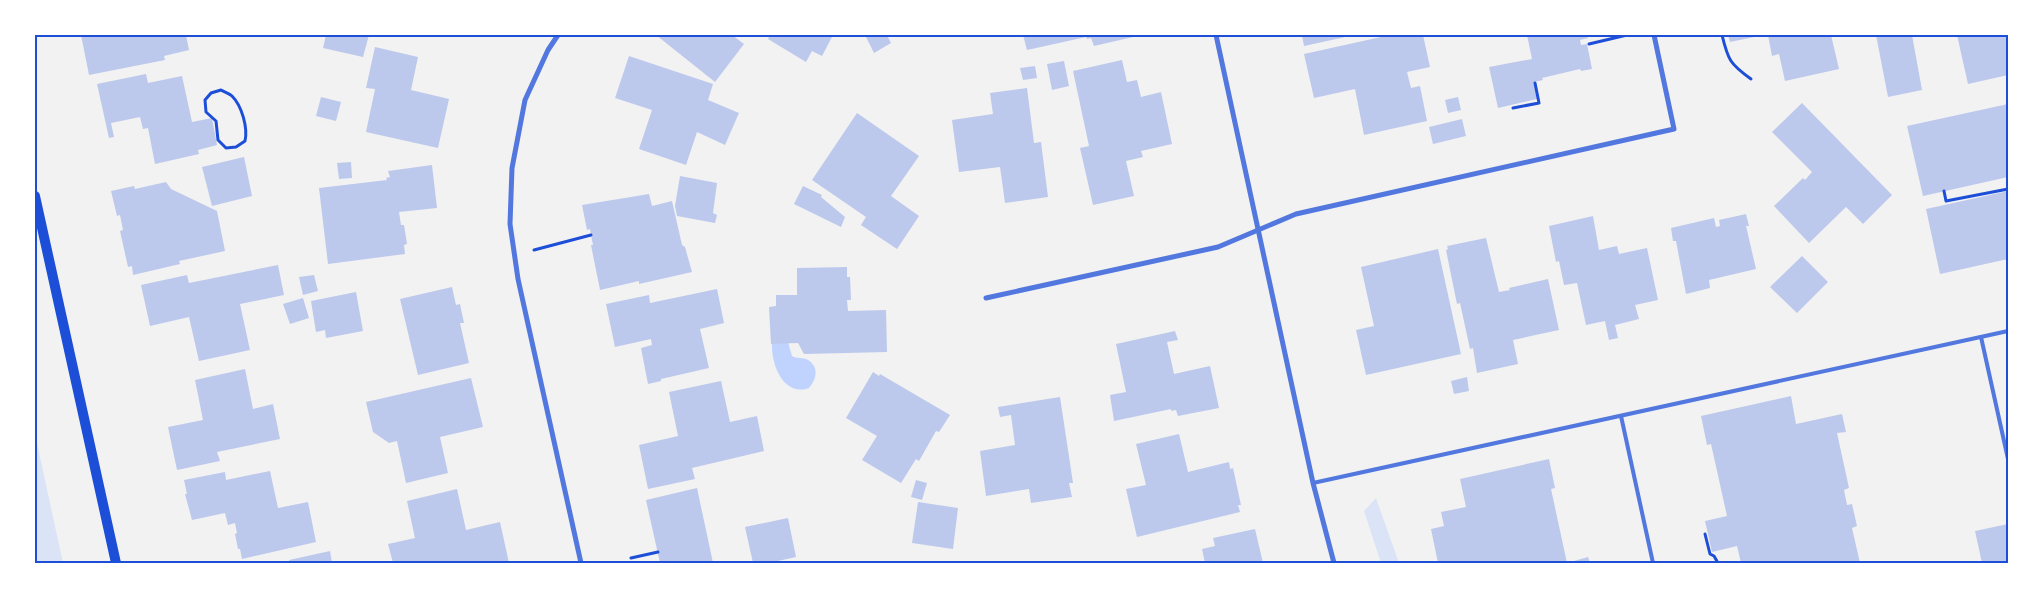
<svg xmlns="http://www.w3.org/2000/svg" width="2043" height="598" viewBox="0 0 2043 598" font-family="Ubuntu,sans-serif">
  <rect width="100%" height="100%" fill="#f2f2f2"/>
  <g fill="#dbe4f7">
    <polygon points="35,434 63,563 35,563"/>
    <polygon points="1376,498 1377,501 1399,563 1381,563 1364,511"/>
  </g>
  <path fill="#bfd3fe" d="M788,342L792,356C797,359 803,357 808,360C819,367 817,379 809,388C783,397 771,364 772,343Z"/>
  <g fill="#bdc9ec">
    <polygon points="81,35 186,35 189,50 164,56 165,60 89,75"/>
    <polygon points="326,35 369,35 363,57 323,48"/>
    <polygon points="656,35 732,35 744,44 715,82"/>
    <polygon points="770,35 833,35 822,56 812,51 806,62 768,39"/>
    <polygon points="865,35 887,35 891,43 874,53"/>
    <polygon points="1023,35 1132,35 1133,37 1094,46 1091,38 1087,39 1086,37 1027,50"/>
    <polygon points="1302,35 1350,35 1350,36 1304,46"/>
    <polygon points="1390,35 1400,35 1400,37 1423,35 1430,67 1407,72 1411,88 1420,86 1427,121 1364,135 1355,89 1314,98 1304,54"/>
    <polygon points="1527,35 1587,35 1588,38 1580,40 1581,45 1587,44 1592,69 1581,71 1580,69 1542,78 1543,80 1534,82 1537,99 1498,108 1489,67 1532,59"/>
    <polygon points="1728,35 1759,35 1759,36 1730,42"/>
    <polygon points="1768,35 1831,35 1839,69 1785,81 1779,54 1772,56"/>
    <polygon points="1876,35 1912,35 1922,90 1888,97"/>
    <polygon points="1957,35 2008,35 2008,75 1968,84"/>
    <polygon points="375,47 418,57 411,90 449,99 438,148 366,132 375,89 366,88"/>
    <polygon points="629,56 713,84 708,100 739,113 725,145 697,132 686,165 639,149 652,110 615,98"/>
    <polygon points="1122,60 1127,82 1137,80 1141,97 1161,92 1172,144 1141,151 1143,157 1126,161 1134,196 1093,205 1080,148 1089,146 1073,71"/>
    <polygon points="1064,61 1069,86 1052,90 1047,64"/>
    <polygon points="1035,66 1037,78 1023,80 1020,68"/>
    <polygon points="146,74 148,83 182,76 192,122 212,118 217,145 198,150 199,154 155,164 148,128 143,129 140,117 111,123 114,137 109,138 97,84"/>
    <polygon points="1027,88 1034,143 1041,142 1048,197 1005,203 1000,167 959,172 952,120 993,114 990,93"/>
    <polygon points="321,97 341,102 336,121 316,116"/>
    <polygon points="1458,97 1461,110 1448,113 1445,100"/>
    <polygon points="1802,103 1892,195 1863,224 1846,207 1809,243 1774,206 1803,178 1805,180 1812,172 1772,132"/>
    <polygon points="2008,104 2008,177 1923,196 1907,126"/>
    <polygon points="857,113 919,156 891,196 919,216 897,249 861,225 866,217 812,180"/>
    <polygon points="1462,119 1466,136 1433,144 1429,127"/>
    <polygon points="244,157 252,196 212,206 202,167"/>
    <polygon points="351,162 352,178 339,179 337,163"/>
    <polygon points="432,165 437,208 399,212 401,225 404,225 407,244 404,245 405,254 328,264 319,188 387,180 386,178 390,177 388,171"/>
    <polygon points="680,176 717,183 713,213 717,215 715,223 677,216 675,206"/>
    <polygon points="166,182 171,189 217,211 225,251 179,261 180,264 133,275 132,266 128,267 120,231 123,230 120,215 117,216 111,191 134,186 135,189"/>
    <polygon points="803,186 822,195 821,197 845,217 841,227 794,204"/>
    <polygon points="2008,191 2008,259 1940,274 1926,209"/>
    <polygon points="649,194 652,206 672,201 682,245 685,247 692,272 639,284 639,281 600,290 591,245 593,245 591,235 590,229 587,230 582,205"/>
    <polygon points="1746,214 1749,226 1746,226 1756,269 1709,280 1710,288 1686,294 1676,241 1673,241 1671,228 1714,218 1716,227 1720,226 1719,220"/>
    <polygon points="1593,216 1599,250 1617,246 1619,254 1647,248 1658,300 1635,305 1639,319 1615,325 1618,338 1609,340 1605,321 1586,325 1577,283 1564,285 1559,261 1556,262 1549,226"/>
    <polygon points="1486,238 1499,292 1510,290 1509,288 1548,279 1559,330 1513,340 1518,364 1477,373 1473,348 1470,349 1460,303 1457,304 1446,250 1448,249 1447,246"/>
    <polygon points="1438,249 1461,354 1366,375 1356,330 1374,326 1361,267"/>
    <polygon points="1802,256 1828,282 1797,313 1770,287"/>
    <polygon points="278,265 284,295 240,304 250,350 199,361 189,317 150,326 141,285 187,275 189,283"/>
    <polygon points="847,267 847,277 850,277 851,300 847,300 848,311 886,310 887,352 804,354 798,343 771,344 769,307 776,306 776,295 797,295 797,268"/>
    <polygon points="314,275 318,291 303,295 299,277"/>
    <polygon points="452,287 456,305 460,304 464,323 460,323 469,363 418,375 400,299"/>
    <polygon points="717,289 724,323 700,329 709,368 661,379 661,381 648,384 641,348 652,345 651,339 615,347 606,304 649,295 650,303"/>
    <polygon points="356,292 363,331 326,338 325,330 316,332 311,301"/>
    <polygon points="303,298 309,318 290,324 283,304"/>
    <polygon points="1175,331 1178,340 1167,342 1174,374 1210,366 1219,408 1178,416 1176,410 1171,411 1171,409 1114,421 1110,395 1126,392 1116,344"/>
    <polygon points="245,369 253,409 273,404 280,439 217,452 220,461 177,470 168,427 203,420 195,380"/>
    <polygon points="873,372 879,376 880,374 950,415 939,432 936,431 919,461 916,459 901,483 862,460 877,436 846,418"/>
    <polygon points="1467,377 1469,391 1454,394 1451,381"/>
    <polygon points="471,378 483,427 440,437 448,473 406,483 397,441 389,443 373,432 366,402"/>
    <polygon points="721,381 730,422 757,416 764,451 692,468 695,479 648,489 639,445 678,436 669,392"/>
    <polygon points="1791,396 1796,424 1842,414 1846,432 1837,433 1849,488 1844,490 1847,505 1852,504 1857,526 1852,528 1860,563 1741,563 1737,546 1712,552 1705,521 1727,516 1711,444 1707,445 1701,416"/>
    <polygon points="1060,397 1073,483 1069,483 1072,497 1031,503 1029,489 986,496 980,451 1015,445 1011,415 1000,417 998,407"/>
    <polygon points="1179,434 1188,472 1229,462 1230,469 1233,468 1241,505 1238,505 1240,512 1137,537 1126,489 1146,485 1136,444"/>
    <polygon points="1549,459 1555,488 1551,489 1567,563 1588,557 1590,563 1438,563 1431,529 1444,526 1441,512 1466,507 1460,479"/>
    <polygon points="270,471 278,508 308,502 316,542 242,559 240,549 238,549 235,534 237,533 235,523 228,525 225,513 192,520 185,494 187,494 184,480 225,472 226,480"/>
    <polygon points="916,480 927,483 922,500 911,497"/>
    <polygon points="697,488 713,563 660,563 646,500"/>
    <polygon points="457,489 466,530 500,522 509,563 393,563 388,544 415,538 407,501"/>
    <polygon points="918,502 958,508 953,549 912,543"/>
    <polygon points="788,518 796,557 769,563 753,563 745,527"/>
    <polygon points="2008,524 2008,563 1982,563 1975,531"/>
    <polygon points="1255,529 1263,563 1205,563 1202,549 1215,546 1213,538"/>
    <polygon points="330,551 332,563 290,563 289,560"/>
  </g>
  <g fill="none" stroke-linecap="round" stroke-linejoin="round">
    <g stroke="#1d4ed8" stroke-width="3">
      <path d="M1722,35C1728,60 1730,64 1751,79"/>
      <polyline points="1589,44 1627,35"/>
      <path d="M221,90C224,92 229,93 232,96C242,106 248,128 245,141L236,147L226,148L218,140L216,121L206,112L205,100L211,93Z"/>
      <polyline points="1513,108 1539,103 1535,83"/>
      <polyline points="1944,191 1946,201 2008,189"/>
      <polyline points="534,250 591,235"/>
      <polyline points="1705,534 1710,554 1714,556 1718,563"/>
      <polyline points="631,558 658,552"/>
    </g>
    <g stroke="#5277de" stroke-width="4">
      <polyline points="1981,337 2008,459"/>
      <polyline points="1621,416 1653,563"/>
      <polyline points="1313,483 2008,331"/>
    </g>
    <g stroke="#5277de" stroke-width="5">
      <polyline points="558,35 548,50 525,100 512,168 510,224 518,279 581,563"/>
      <polyline points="1216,35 1313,483 1334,563"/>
      <polyline points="986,298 1218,247 1296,214 1674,129 1654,35"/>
    </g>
    <polyline stroke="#1d4ed8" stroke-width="10" points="35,196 116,563"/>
  </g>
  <rect width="2043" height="598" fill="none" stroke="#ffffff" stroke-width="72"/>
  <rect x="36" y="36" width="1971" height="526" fill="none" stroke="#1d4ed8" stroke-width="2"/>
</svg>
